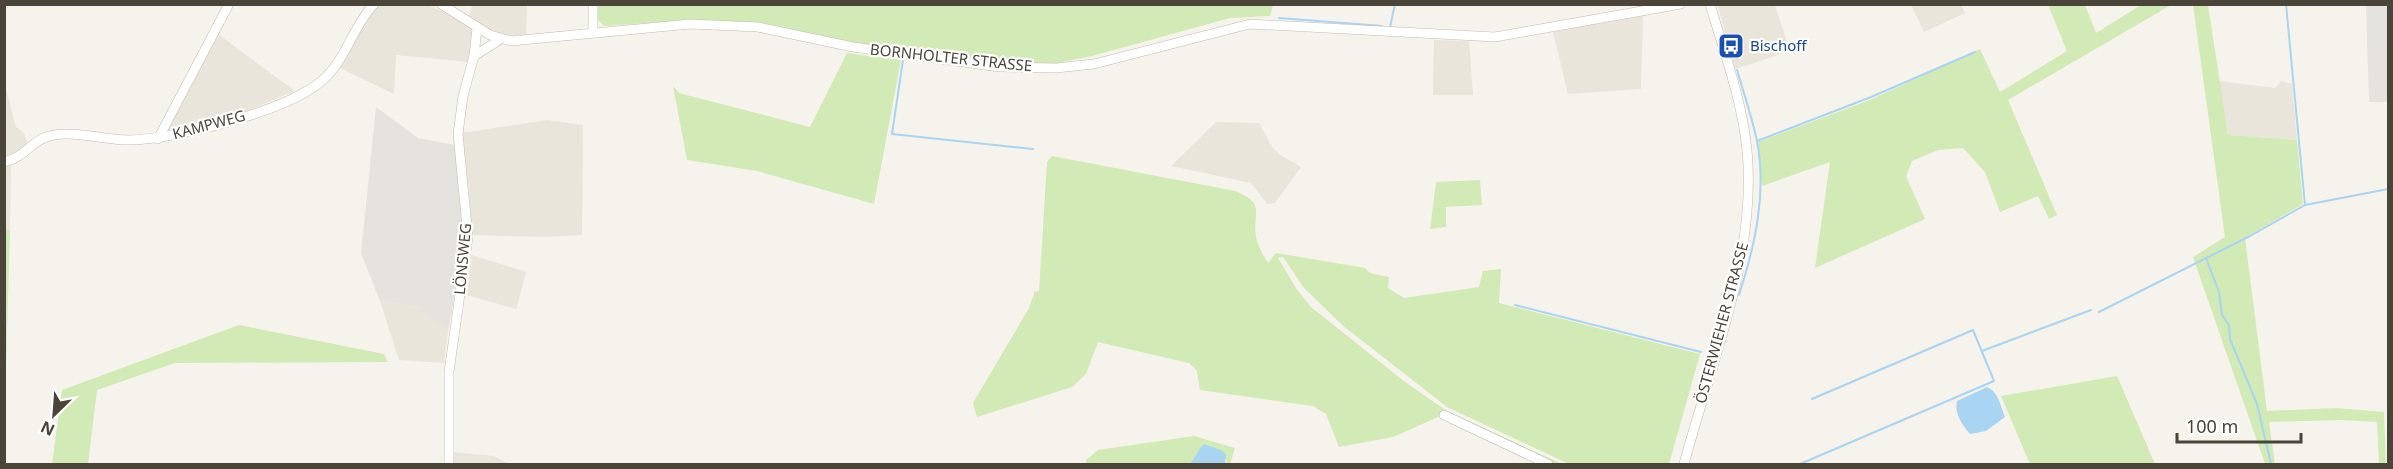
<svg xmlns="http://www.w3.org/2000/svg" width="2393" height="469" viewBox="0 0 2393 469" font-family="'Noto Sans',sans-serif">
  <rect width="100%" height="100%" fill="#f6f3ec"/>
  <g fill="#eae5da">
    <polygon points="1721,4 1775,5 1790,51 1735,69 1718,7"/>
    <polygon points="378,5 427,5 452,15 473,30 469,62 396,55 394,94 338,67"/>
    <polygon points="472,5 527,5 526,36 512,36 491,31 469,17"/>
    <polygon points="1911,5 1961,5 1965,13 1924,32"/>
    <polygon points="1643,16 1641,89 1568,94 1553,32"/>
    <polygon points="218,34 295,91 240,114 199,128 168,134 165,128"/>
    <polygon points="1434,40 1469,41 1473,95 1433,95"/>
    <polygon points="4,81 16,127 24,133 28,145 18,155 4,159"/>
    <polygon points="2219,81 2275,88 2281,81 2292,84 2297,140 2228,135"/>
    <polygon points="547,120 583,125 582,235 543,237 470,235 469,189 462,133"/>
    <polygon points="1216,122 1259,123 1272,147 1280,155 1301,167 1275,203 1267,204 1251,183 1171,166"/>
    <polygon points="11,165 10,231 5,231 5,166"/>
    <polygon points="472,255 526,272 516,309 466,295"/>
    <polygon points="380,301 420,307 448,332 444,363 399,360"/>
    <polygon points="452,452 494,456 509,464 452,464"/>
  </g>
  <g fill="#e6e2dd">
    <polygon points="2366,5 2388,5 2388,102 2369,102"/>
    <polygon points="376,107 418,138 455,145 463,210 460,264 448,332 420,307 380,301 361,253"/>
  </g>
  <g fill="#d2eab5">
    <polygon points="598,4 1273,5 1270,16 1230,18 1092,56 1057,63 1021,64 855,43 759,22 689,20 604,26 598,20"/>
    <polygon points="2048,5 2085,5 2096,33 2141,5 2171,5 2008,100 2057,215 2049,219 2038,196 2000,212 1985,172 1963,148 1938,150 1912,161 1906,176 1925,219 1815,268 1830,162 1762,186 1758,142 1872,99 1980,49 2000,92 2067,51"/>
    <polygon points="2193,5 2208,5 2228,135 2297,140 2303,204 2245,238 2267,411 2337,408 2384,412 2386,463 2379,463 2377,422 2340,420 2269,422 2275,464 2265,464 2193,257 2225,237"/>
    <polygon points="847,53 901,60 874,204 757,171 687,160 673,86 679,93 810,127"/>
    <path d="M1052,156L1235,191C1267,204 1252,212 1256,237C1258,247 1263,255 1268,263L1276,253L1365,268L1370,273L1389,277L1388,288L1404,298L1479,287L1483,271L1501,269L1499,303L1700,354L1669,464H1569L1447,407L1342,325L1304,288L1283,257L1278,258L1296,288L1311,307L1405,382L1447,411L1562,464H1553L1445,414L1393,437L1339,447L1326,414L1313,406L1200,390L1197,371L1189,363L1098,342L1086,374L1072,387L977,417L973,403L1029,308L1035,291L1039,292L1047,162Z"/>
    <polygon points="1480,180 1482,205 1446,207 1446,227 1430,229 1436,182"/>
    <polygon points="5,231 10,231 5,404 4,231"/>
    <polygon points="239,325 384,354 388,362 175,363 97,390 88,464 52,464 62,390"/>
    <polygon points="2117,376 2155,464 2030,464 2001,396"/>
    <polygon points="1194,436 1235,448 1230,464 1225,464 1227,460 1203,444 1190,464 1086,464 1086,460 1098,450"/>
  </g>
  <polygon fill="#e5e3e0" points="2367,5 2388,5 2388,47 2368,47"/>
  <g fill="#a9d4f2">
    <path d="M1987,387C1998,391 2001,407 2005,417L1986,431L1970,434C1962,424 1954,414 1957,401Z"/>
    <polygon points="1203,444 1221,450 1226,455 1225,464 1190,464"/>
  </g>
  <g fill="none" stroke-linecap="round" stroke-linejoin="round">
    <g stroke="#a9d4f2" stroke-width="2">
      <polyline points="2286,4 2305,205"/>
      <polyline points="1279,18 1382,26"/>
      <polyline points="1390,27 1395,4"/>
      <polyline points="903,60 892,134 1033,149"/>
      <path d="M1737,70C1744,94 1752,117 1757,141C1767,194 1755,245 1739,295"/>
      <polyline points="1757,141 1871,97 1975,52"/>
      <polyline points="2206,258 2219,292 2222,315 2229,325 2230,339 2257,404 2271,464"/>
      <polyline points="1515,305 1701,352"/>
      <polyline points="2099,312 2250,236 2305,205 2388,189"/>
      <polyline points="1982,351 2091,310"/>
      <polyline points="1800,464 1994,381 1973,330 1812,399"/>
    </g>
    <g stroke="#c2bbae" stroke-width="10">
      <g id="minor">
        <polyline points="441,4 490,35 511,41 690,24 758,27 853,47 1000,67 1056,68 1094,64 1250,24 1495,37 1681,4"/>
        <polyline points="593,32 593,4"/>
        <polyline points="474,56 501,39"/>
        <polyline points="158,139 229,4"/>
        <path d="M4,162C32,155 30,135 64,134C85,133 107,140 128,140C174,140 294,110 326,77C347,56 354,25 374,4"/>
        <polyline points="1444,415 1548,464"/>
        <polyline points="449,464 449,372 468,237 458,134 463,96 474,56 477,28"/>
        <path d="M1684,464C1711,362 1757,258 1747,150C1742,100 1724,52 1710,4"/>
      </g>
    </g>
    <use href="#minor" stroke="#fff" stroke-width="9"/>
  </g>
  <defs>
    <g id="bus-square" transform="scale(1.35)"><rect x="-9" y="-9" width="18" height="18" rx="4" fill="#1a4fb4" stroke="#fff"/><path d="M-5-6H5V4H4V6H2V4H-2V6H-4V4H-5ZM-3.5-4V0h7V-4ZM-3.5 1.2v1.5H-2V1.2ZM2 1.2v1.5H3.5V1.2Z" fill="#fff"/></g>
  </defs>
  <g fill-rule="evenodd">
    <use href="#bus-square" x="1731" y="46"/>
  </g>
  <g text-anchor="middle" stroke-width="4.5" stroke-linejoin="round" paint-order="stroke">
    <g font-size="15" fill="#164399" stroke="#fff" text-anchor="start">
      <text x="1750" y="51">Bischoff</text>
    </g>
    <g font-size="15" fill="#4b4439" stroke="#fff">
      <text transform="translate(951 58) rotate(6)" y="5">BORNHOLTER STRASSE</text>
      <text transform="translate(209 125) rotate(-15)" y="5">KAMPWEG</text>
      <text transform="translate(463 259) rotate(-85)" y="5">LÖNSWEG</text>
      <text transform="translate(1722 323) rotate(-75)" y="5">ÖSTERWIEHER STRASSE</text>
    </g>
  </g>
  <rect width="2393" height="469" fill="none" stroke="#4b4439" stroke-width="12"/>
  <g transform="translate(54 415) rotate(205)" stroke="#ffffff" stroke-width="4.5" paint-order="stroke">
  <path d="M0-4.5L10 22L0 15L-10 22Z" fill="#4b4439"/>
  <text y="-9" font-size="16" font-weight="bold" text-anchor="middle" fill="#4b4439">N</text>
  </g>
  <path d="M2177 433v9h124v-9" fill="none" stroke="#4b4439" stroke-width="3"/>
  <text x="2186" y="433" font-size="18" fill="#4b4439" stroke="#ffffff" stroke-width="4.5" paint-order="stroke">100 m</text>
</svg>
